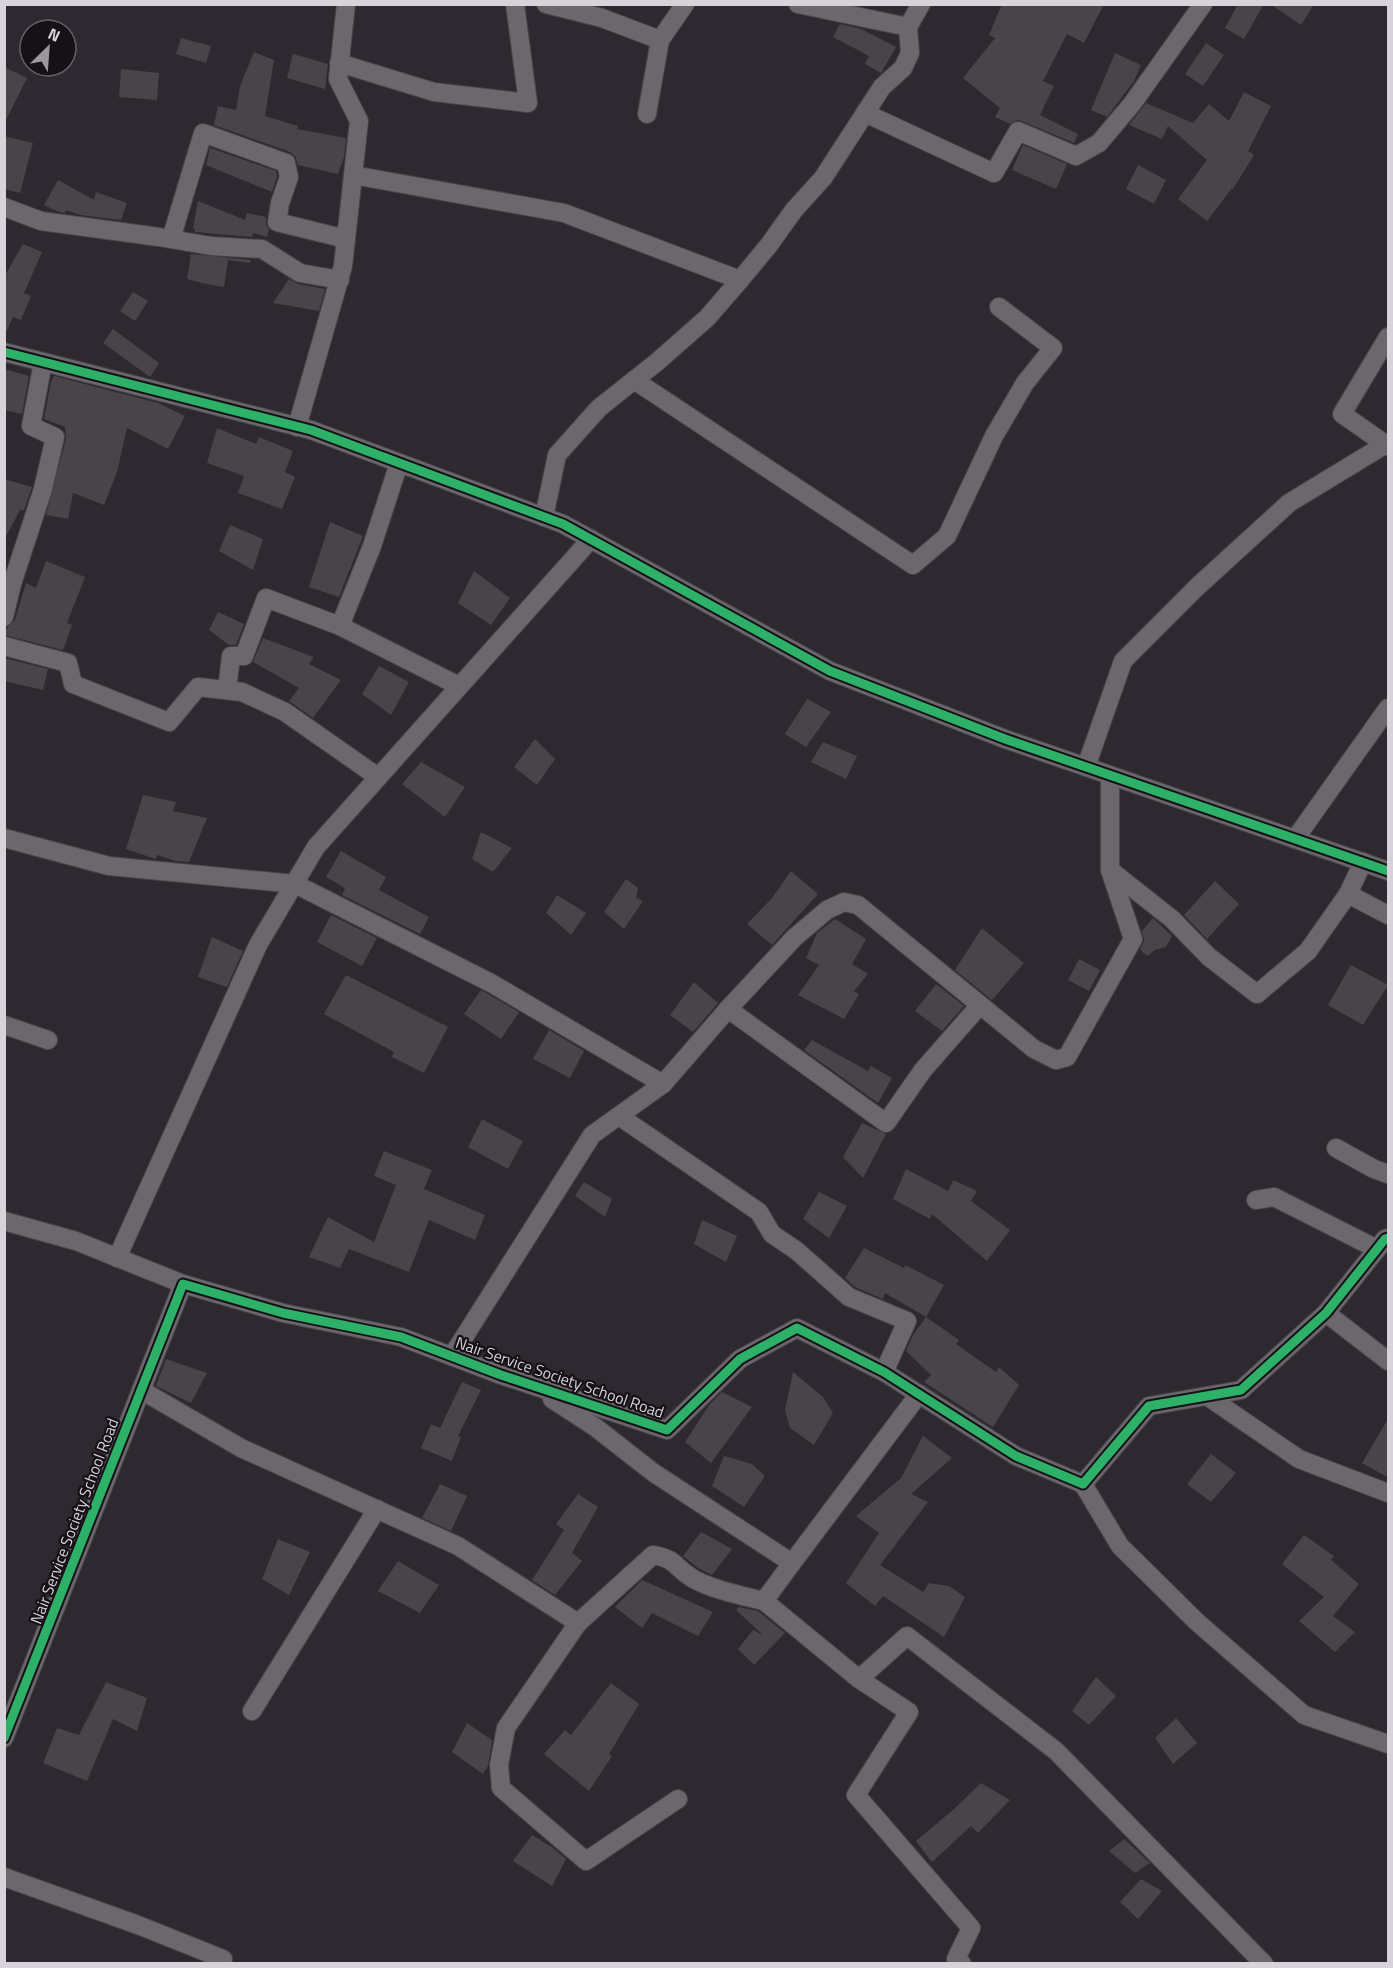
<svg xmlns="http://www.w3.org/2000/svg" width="1393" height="1968" viewBox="0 0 1393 1968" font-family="'Titillium Web',sans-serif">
  <rect width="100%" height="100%" fill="#2e2930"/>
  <g fill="#484449">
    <polygon points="1002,4 1104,4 1084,43 1067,34 1043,81 1054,86 1040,115 1078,134 1074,143 1022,121 1017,120 1010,124 995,117 1000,108 963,78 995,38 989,35"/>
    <polygon points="1238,4 1264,4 1244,39 1225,28"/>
    <polygon points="1270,4 1314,4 1301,25"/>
    <polygon points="840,24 861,29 896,47 881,73 865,64 869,56 833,37"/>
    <polygon points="181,38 211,46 206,63 176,54"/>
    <polygon points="1206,43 1224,55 1203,86 1185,74"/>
    <polygon points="254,52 274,60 265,116 298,126 297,129 346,138 344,157 338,174 298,165 295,156 290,152 214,125 218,106 236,110 240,86"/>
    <polygon points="1115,53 1141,65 1134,81 1107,117 1091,110"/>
    <polygon points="293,54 328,64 325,89 287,78"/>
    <polygon points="4,67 27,78 4,124"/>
    <polygon points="121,69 159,73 157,100 119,97"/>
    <polygon points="1244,92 1271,106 1248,151 1254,155 1233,189 1232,188 1207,221 1178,199 1207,160 1168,126 1162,139 1129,125 1146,103 1193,123 1209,104 1229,121"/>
    <polygon points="4,136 33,143 20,193 4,189"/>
    <polygon points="1023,145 1067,164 1056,189 1012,170"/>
    <polygon points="210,148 276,171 277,176 272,192 206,165"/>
    <polygon points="1138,165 1166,180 1154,204 1126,189"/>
    <polygon points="58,180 94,200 96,192 127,203 121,220 80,215 66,210 65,213 59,212 44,205"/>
    <polygon points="198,201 245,220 247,213 266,217 266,225 269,229 267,237 253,233 252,237 195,232 195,229 193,228"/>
    <polygon points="23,244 42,252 24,293 31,296 21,320 13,317 4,337 4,277"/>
    <polygon points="191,254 251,260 250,263 228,260 224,287 206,284 187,279"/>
    <polygon points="289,279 298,284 325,289 319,311 273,303"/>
    <polygon points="133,292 148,301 135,321 120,311"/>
    <polygon points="113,329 159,363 150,377 103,343"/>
    <polygon points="4,369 29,376 22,414 4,410"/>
    <polygon points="54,376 158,403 185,416 168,449 127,428 117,472 104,505 73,493 68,519 46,515 66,439 65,427 44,419 51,382"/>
    <polygon points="217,428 256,444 259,437 293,451 285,472 295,477 282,509 238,493 244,476 207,463"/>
    <polygon points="4,479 32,487 24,510 20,510 4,540"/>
    <polygon points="330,522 363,536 339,597 309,587"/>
    <polygon points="230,525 263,539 253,570 219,551"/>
    <polygon points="46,561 85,577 67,623 72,625 63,650 4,635 7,628 15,620 26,583 36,588"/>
    <polygon points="474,571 510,598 491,625 458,603"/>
    <polygon points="218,612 244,624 236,645 229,645 209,630"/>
    <polygon points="263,638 314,657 309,664 341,680 313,718 289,701 299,688 253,662"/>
    <polygon points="4,658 48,669 43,690 4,681"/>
    <polygon points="379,666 409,682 391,715 362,694"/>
    <polygon points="807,699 831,712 806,747 785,734"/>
    <polygon points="535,739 555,759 537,785 514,767"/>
    <polygon points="823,742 857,756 846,779 811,762"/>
    <polygon points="421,762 465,787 445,817 402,784"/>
    <polygon points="143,795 176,802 173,811 207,818 189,862 176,861 157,855 156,859 126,849"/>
    <polygon points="481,832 512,848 493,872 472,859"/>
    <polygon points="341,851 386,877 379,890 429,917 420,934 342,895 345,888 326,877"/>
    <polygon points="791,871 818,894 772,945 747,924 772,898"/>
    <polygon points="626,879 638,888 636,898 643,901 624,929 604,912"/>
    <polygon points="1215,881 1239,904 1207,939 1184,915"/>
    <polygon points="557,895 586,913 571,935 546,913"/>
    <polygon points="331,915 377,938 362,966 317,942"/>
    <polygon points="1153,918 1172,936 1166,947 1155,950 1147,956 1140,949 1144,941 1142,931"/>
    <polygon points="835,919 866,939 852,964 868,974 854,991 859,994 844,1019 798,995 819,965 806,958 817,933"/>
    <polygon points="982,928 1024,963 992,1000 955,970"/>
    <polygon points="212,937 243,951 227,987 198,977"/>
    <polygon points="1079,959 1100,970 1089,991 1068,980"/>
    <polygon points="1351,965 1388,985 1363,1025 1328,1005"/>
    <polygon points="346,975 448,1027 424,1073 392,1057 394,1052 324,1014"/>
    <polygon points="694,982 718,1003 693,1032 670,1015"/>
    <polygon points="936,984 964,1006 942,1031 915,1011"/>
    <polygon points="481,990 519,1012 501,1039 464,1014"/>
    <polygon points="549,1030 584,1051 570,1078 533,1059"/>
    <polygon points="812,1040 868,1071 871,1066 892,1078 878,1103 804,1050"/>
    <polygon points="482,1119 523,1141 508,1169 468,1147"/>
    <polygon points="862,1123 886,1134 863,1178 843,1157"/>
    <polygon points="384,1151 432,1170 424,1189 485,1215 475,1240 429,1220 409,1272 349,1249 340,1268 309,1257 328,1217 374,1242 396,1185 374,1176"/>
    <polygon points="906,1169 948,1191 953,1180 977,1191 971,1201 1010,1230 987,1261 932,1214 930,1219 893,1199"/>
    <polygon points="584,1182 612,1199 605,1217 575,1196"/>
    <polygon points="819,1192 847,1206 829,1238 803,1219"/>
    <polygon points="702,1220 737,1236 726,1262 694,1244"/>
    <polygon points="864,1248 904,1268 905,1265 944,1285 926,1317 885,1293 883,1299 855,1287 845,1278"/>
    <polygon points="926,1317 959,1340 956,1344 996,1372 999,1367 1019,1385 993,1427 924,1382 931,1375 906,1351 913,1335"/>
    <polygon points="166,1359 207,1373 191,1403 156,1386"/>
    <polygon points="793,1372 823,1397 833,1413 814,1445 790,1428 785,1410"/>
    <polygon points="462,1382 481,1390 458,1436 461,1437 452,1461 421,1448 431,1424 440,1428"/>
    <polygon points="722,1392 752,1407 711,1463 685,1442 710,1404"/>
    <polygon points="1389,1417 1389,1478 1362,1463"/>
    <polygon points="923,1436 952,1458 911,1494 928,1502 880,1565 923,1592 929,1583 949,1586 965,1597 944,1637 883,1596 875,1606 846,1583 879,1533 856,1516 901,1478"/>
    <polygon points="1211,1454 1236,1473 1211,1502 1187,1484"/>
    <polygon points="724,1456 752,1464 765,1476 744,1507 712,1486"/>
    <polygon points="440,1484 467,1496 451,1531 422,1518"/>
    <polygon points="578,1494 598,1507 572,1553 582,1561 555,1595 532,1580 564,1530 556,1524"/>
    <polygon points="701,1532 732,1549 712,1575 698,1568 683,1556"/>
    <polygon points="1304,1535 1334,1556 1331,1560 1359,1584 1333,1616 1355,1632 1335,1652 1299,1621 1324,1597 1282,1564"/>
    <polygon points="278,1539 310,1552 289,1595 262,1579"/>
    <polygon points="398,1561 439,1585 420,1613 378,1591"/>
    <polygon points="642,1580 713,1612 698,1636 652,1613 642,1628 615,1607"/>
    <polygon points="739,1607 758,1611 785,1633 754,1665 738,1649 753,1630 763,1635 736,1610"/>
    <polygon points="1096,1677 1116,1696 1089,1725 1072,1711"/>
    <polygon points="106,1682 147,1698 137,1731 113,1719 87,1781 43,1763 57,1728 79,1735"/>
    <polygon points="611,1683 639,1704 609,1754 612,1756 589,1791 544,1754 565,1730 571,1735"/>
    <polygon points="1176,1718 1197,1743 1173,1764 1155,1738"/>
    <polygon points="467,1723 492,1740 488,1766 483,1774 452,1752"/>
    <polygon points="981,1783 1010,1800 978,1833 971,1826 932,1862 916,1841 954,1809"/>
    <polygon points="532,1835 553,1848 566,1859 552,1886 513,1861"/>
    <polygon points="1124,1839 1150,1863 1135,1873 1109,1851"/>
    <polygon points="1141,1879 1162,1891 1138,1919 1120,1902"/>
  </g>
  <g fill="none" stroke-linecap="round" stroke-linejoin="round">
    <g stroke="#49454b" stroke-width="20">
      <g id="minor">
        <polyline points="546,4 602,18 660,40"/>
        <polyline points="908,27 921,4"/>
        <polyline points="339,63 434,92 528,103 515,4"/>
        <polyline points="865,113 994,173 1018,131 1076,156 1099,143 1132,104 1203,4"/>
        <polyline points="647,114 660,40 685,4"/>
        <polyline points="353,175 564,213 740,280"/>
        <polyline points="4,207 41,221 159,237 211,246 262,249 300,273 340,280"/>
        <polyline points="171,239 203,133 286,163 289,177 280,203 277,222 346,239"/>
        <polyline points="1388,337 1342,414 1388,446"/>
        <polyline points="4,352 311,430 563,524 830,671 1005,739 1388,871"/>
        <polyline points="634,380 913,565 947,536 994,436 1025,383 1053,348 999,307"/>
        <polyline points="297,427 343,266 359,121 338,79 346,4"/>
        <polyline points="399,463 372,546 340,626 459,686"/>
        <polyline points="544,517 557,455 599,408 657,362 707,318 740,280 769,245 794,210 823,178 882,87 903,68 910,53 908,27 798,4"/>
        <polyline points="4,617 12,584 43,489 55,437 31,426 43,362"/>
        <polyline points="4,646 68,663 73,684 169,722 198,687 242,692 285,712 378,777"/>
        <polyline points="227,690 231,656 244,656 266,598 340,626"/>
        <polyline points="1086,767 1123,661 1197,587 1289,503 1386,444"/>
        <polyline points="4,838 109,866 295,884 491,983 663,1084"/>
        <polyline points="1295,839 1388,708"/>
        <polyline points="1110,870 1172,919 1209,957 1257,994 1308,951 1348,894 1363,862"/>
        <polyline points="1348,894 1388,915"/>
        <polyline points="728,1009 886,1123 923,1070 980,1005"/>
        <polyline points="4,1025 48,1040"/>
        <polyline points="619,1116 759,1212 772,1234 797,1251 849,1297 907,1321 884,1372"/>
        <polyline points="1336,1148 1374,1169 1388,1174"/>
        <polyline points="1256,1200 1274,1197 1377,1249"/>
        <polyline points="4,1221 76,1241 183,1284"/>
        <polyline points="117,1258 258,945 316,847 591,539"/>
        <polyline points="1326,1313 1388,1361"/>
        <polyline points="452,1356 592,1135 663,1084 728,1009 794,938 827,910 844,902 858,905 1034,1049 1056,1060 1067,1057 1133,939 1110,870 1110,775"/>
        <path d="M141,1390L241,1448L458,1546L578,1623L653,1555C677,1559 674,1567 692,1578C710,1589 743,1596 764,1601"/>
        <polyline points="1207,1396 1299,1459 1388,1493"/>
        <polyline points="552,1399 595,1427 654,1473 792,1563 919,1394"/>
        <polyline points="1083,1484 1120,1546 1197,1622 1304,1715 1388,1744"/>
        <polyline points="792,1563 764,1601 859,1679 907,1636 1056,1751 1264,1964"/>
        <polyline points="578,1623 506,1728 499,1765 501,1788 586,1861 678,1799"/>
        <polyline points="859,1679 909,1712 856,1795 971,1928 956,1959 962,1964"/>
        <polyline points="252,1711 377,1509"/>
        <polyline points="4,1738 183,1284 283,1313 401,1337 501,1375 667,1430 740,1359 797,1328 884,1372 1016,1456 1083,1484 1149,1406 1241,1390 1326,1313 1385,1239 1388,1238"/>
        <polyline points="4,1877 138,1925 223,1959"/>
      </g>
    </g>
    <use href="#minor" stroke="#6b686d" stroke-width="18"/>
    <g stroke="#151117" stroke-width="13">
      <g id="cycleway">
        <polyline points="4,352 311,430 563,524 830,671 1005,739 1388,871"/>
        <polyline points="4,1738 183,1284 283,1313 401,1337 501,1375 667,1430 740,1359 797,1328 884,1372 1016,1456 1083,1484 1149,1406 1241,1390 1326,1313 1385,1239 1388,1238"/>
      </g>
    </g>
    <use href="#cycleway" stroke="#2db169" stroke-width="9"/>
  </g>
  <g text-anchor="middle" stroke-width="4.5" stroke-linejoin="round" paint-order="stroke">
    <g font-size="16" fill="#d8d3db" stroke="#151117">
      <text transform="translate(560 1377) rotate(19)" y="6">Nair Service Society School Road</text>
      <text transform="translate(74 1521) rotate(-69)" y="6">Nair Service Society School Road</text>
    </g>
  </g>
  <rect width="1393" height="1968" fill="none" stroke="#d8d3db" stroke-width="12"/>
  <g transform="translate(48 48) rotate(25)"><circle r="28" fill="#151117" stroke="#635f65" stroke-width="1.5"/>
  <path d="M0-4.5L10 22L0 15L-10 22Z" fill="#9c989f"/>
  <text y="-9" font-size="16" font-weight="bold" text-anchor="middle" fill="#d8d3db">N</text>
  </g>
</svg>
